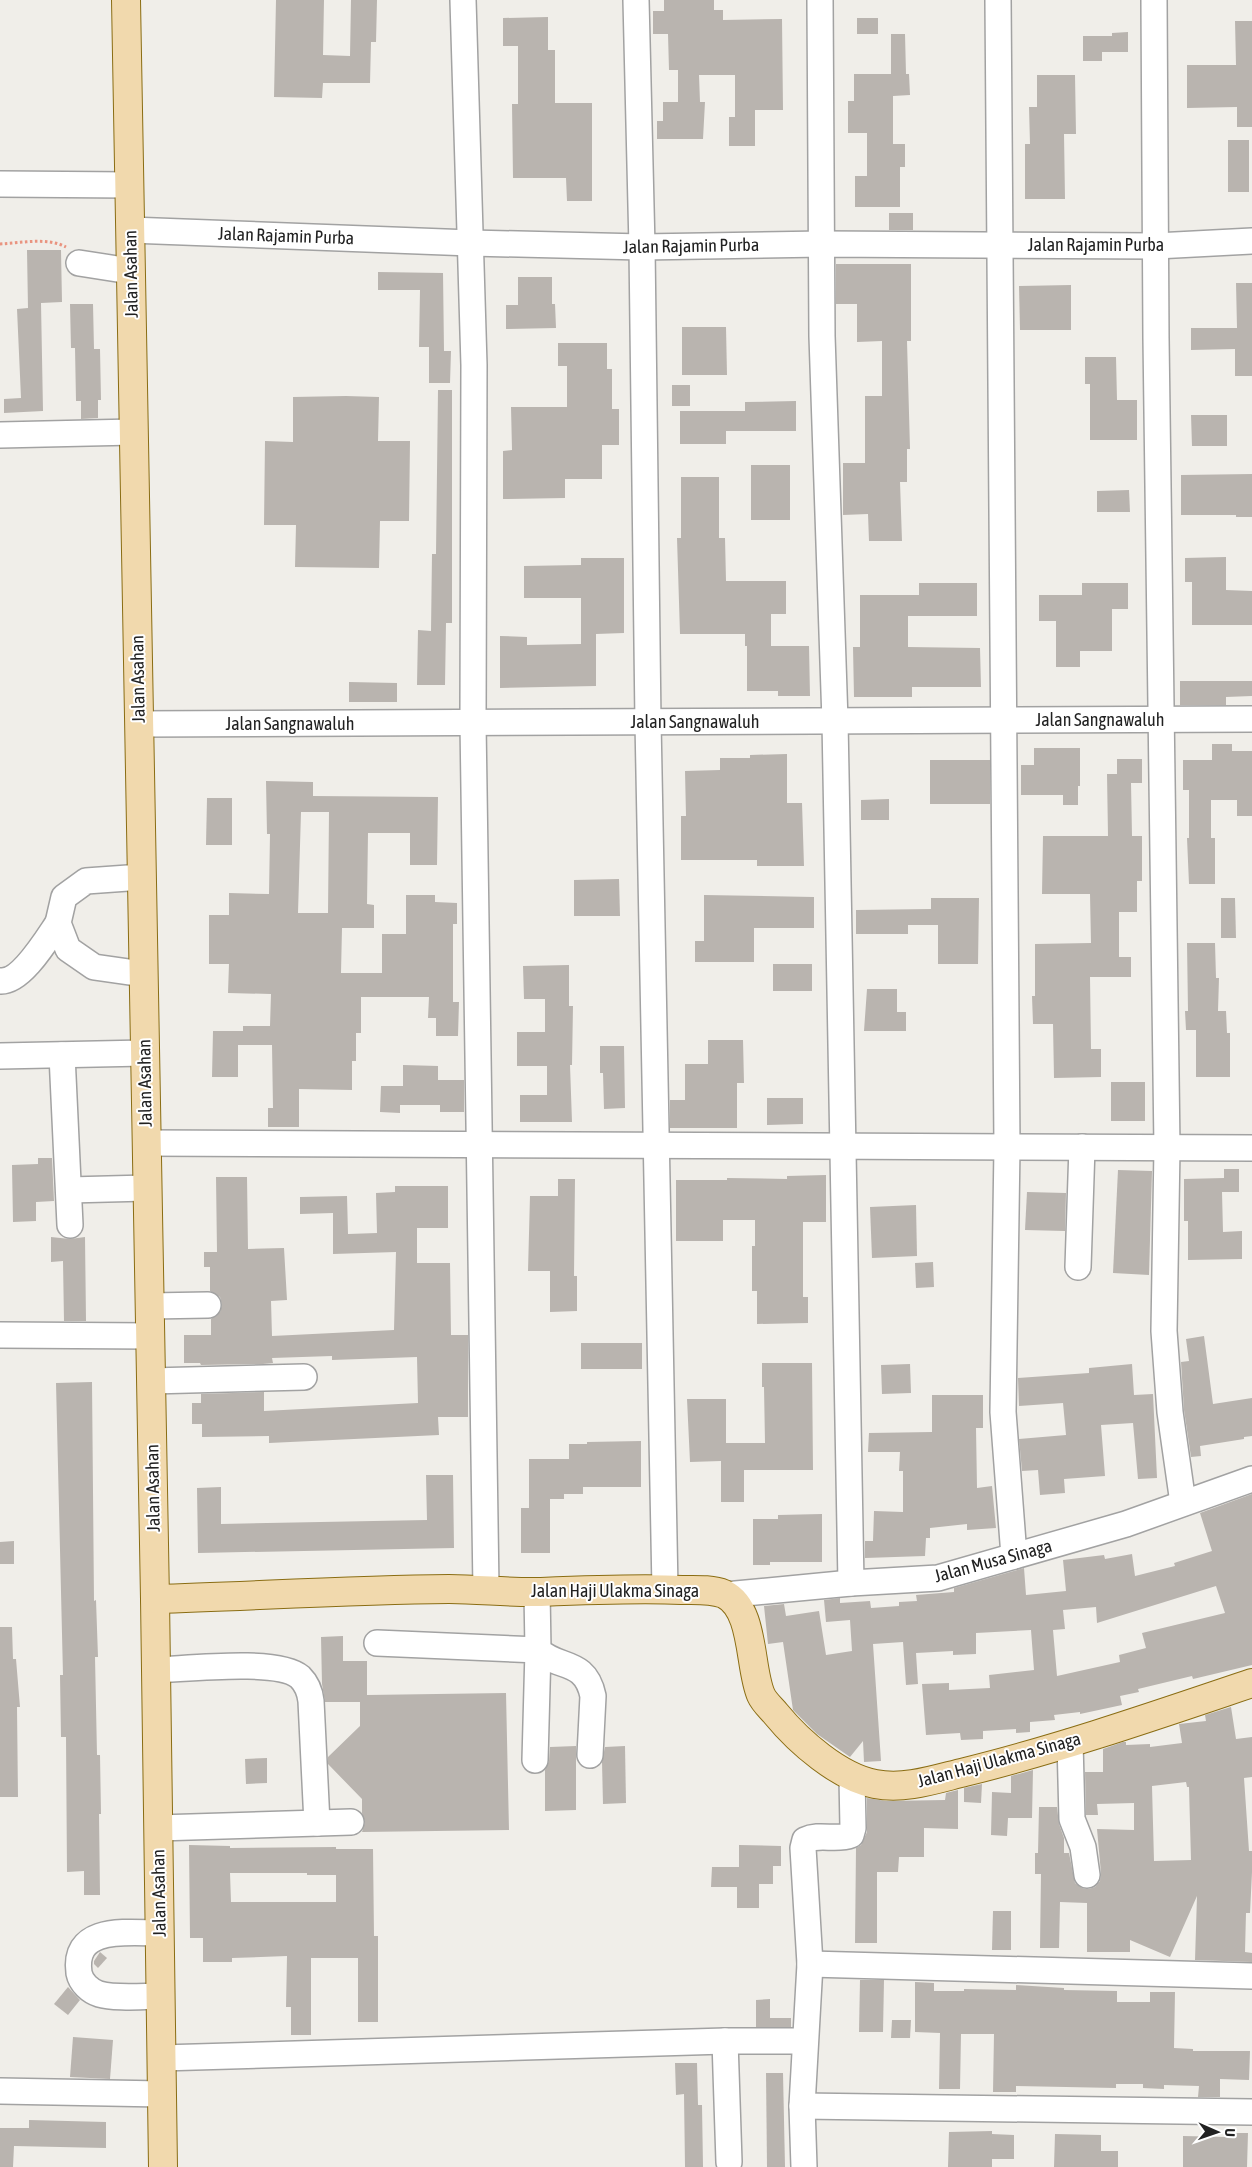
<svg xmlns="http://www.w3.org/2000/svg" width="1252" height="2167" viewBox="0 0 1252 2167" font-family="'Asap Condensed',sans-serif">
  <rect width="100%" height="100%" fill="#f0eee9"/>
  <g fill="#b9b4af" fill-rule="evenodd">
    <polygon points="276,0 324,0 323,55 350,56 351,0 377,0 376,42 371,42 370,83 323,83 322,98 274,97"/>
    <polygon points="664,0 714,0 714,10 723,10 723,20 782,19 783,110 755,110 755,146 729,146 729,117 735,117 735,75 699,75 700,102 705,102 703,139 657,139 657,121 663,121 663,102 678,102 678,70 669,70 668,34 653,34 653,11 664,11"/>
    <polygon points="548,17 548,50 555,50 555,103 592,103 592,201 567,201 566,178 513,178 512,104 518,104 518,46 503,46 503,18"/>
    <rect x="857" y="18" width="21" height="16"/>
    <polygon points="1235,21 1252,21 1252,127 1237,127 1237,107 1187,108 1187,65 1236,65"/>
    <polygon points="1128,32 1128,52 1102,52 1102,61 1083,61 1083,36 1112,36 1112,33"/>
    <polygon points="891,34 905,34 906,74 909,74 910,95 893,96 893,144 905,144 905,167 900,167 900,207 855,207 855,176 867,176 867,133 848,133 848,101 854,101 854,74 891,74"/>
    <polygon points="1037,75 1075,75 1076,134 1064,134 1065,199 1025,199 1025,144 1030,144 1029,107 1037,107"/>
    <rect x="1228" y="140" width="21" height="52"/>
    <rect x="889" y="213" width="24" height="17"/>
    <polygon points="27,250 61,250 62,302 41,303 43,411 4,413 4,399 21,398 17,309 28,308"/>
    <polygon points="836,264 911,264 911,341 907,341 910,449 907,449 907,482 900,482 902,541 869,541 868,514 843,515 843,463 865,463 865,396 882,396 882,341 857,342 857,304 836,304"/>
    <polygon points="378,272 443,273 444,351 451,351 450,383 429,383 429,347 419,347 420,290 378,290"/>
    <polygon points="518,277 552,277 552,304 555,304 556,328 506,329 506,305 518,305"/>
    <polygon points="1236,283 1252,283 1252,376 1235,376 1235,349 1191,350 1191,328 1237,328"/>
    <polygon points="1071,285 1071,330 1020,330 1019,286"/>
    <polygon points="70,304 93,304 94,349 100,349 101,400 98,400 98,418 81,419 81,401 76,401 75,348 71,348"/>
    <polygon points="682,327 726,327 727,375 682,375"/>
    <polygon points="558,343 607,343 607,369 612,369 612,409 619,409 619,445 602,445 602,479 565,479 565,498 503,499 503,451 512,450 511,407 567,407 567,366 558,366"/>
    <polygon points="1085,357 1116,357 1117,400 1137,400 1137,440 1090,440 1090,384 1085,384"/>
    <rect x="672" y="385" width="18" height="21"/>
    <polygon points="438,390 452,390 452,623 446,623 445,685 417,685 418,630 431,631 432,554 436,554"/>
    <polygon points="346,396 379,397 378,441 410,441 409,521 380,521 379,568 295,567 296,525 264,525 265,441 293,442 293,397"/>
    <polygon points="796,401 796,431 726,431 726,444 680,444 680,411 745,411 745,402"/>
    <polygon points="1191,415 1227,415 1227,446 1192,446"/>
    <rect x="751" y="465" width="39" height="55"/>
    <polygon points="1252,474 1252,517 1236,517 1236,515 1181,515 1181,475"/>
    <polygon points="681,477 719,477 719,538 725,538 726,581 786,581 786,614 771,614 771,646 809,646 810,696 778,696 778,691 747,691 747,646 745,646 745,634 680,634 677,538 681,538"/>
    <polygon points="1129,490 1130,512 1097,512 1097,491"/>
    <polygon points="1226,557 1226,590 1252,591 1252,625 1192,625 1192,582 1185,582 1185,558"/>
    <polygon points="581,558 624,558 624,633 596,634 596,686 500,688 500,636 527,637 527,645 581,644 581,598 524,598 524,566 581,565"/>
    <polygon points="919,583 977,583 977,616 908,616 908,647 980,648 981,687 912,687 912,697 854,697 853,647 860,647 860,595 919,595"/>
    <polygon points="1082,583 1128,583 1128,609 1112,609 1112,651 1080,651 1080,667 1056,667 1056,621 1039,621 1039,595 1082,595"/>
    <polygon points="1180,681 1252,681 1252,696 1226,697 1226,705 1180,705"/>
    <polygon points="349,682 397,683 397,702 349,702"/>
    <polygon points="1212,744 1232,744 1232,751 1252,751 1252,816 1237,816 1237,800 1211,800 1211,838 1215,838 1215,884 1189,884 1187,838 1189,838 1189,790 1183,790 1183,760 1212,760"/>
    <polygon points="1034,748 1080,748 1080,786 1078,786 1078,805 1063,805 1063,795 1021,795 1021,765 1034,765"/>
    <polygon points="787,754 787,803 802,803 804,866 757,866 757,860 681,860 681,816 686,816 685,771 720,770 720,758 750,758 750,755"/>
    <polygon points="1117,759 1142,759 1142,783 1131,783 1132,836 1142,836 1142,881 1137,881 1137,912 1119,912 1119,957 1131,957 1131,977 1090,977 1091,1049 1101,1049 1101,1077 1054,1078 1053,1024 1033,1024 1032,996 1035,996 1035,944 1091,943 1090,894 1042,894 1043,836 1108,836 1107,774 1117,774"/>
    <rect x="930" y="760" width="60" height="44"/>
    <path d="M266,781L313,782V796L438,797L437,865H410V833H368L367,904L374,905V928H342L341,973H382V934H406V895H435V902L457,903V924H453V1002H459L458,1036H436V1018H428L429,997H361V1033H356V1061H352V1090L299,1089V1127H268V1108H273L272,1045H238V1077H212L213,1031H243V1026H270L271,994L228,993L229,964H209V915H229V893L269,894L270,834H267ZM301,812H329L328,913H298Z"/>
    <polygon points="207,798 232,798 232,845 206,845"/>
    <polygon points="889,799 889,820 861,820 861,800"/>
    <polygon points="619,879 620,916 574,916 574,880"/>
    <polygon points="704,895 814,897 814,928 754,928 754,962 695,962 695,941 704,941"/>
    <polygon points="931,898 979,898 978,964 938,964 938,925 908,925 908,934 856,934 856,910 931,909"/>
    <polygon points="1221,898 1235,898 1236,938 1221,938"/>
    <polygon points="1187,943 1215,943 1216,978 1219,978 1218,1011 1226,1011 1227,1033 1230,1033 1230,1077 1196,1077 1196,1030 1186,1030 1185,1011 1188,1011"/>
    <rect x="773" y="964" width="39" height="27"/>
    <polygon points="569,965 569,1006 573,1006 572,1065 570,1065 572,1122 520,1122 520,1095 547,1095 547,1066 517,1066 517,1032 545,1032 545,999 524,999 523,966"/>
    <polygon points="867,989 897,989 897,1012 906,1012 906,1031 864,1031"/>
    <polygon points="708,1040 743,1040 744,1083 737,1083 737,1128 670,1128 670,1100 685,1100 685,1064 708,1064"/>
    <polygon points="600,1046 624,1046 625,1108 604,1109 603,1073 600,1073"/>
    <polygon points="403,1065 438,1066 438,1080 464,1080 464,1112 440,1112 440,1105 400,1105 400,1113 380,1112 381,1086 403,1086"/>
    <rect x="1111" y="1082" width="34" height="39"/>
    <polygon points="767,1098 803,1098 803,1124 767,1125"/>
    <polygon points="38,1158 52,1158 54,1201 36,1202 36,1221 13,1222 12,1165 38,1164"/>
    <polygon points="1224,1169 1239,1169 1239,1192 1222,1192 1223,1232 1242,1231 1242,1259 1188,1260 1188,1221 1184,1221 1184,1179 1224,1178"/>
    <polygon points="1118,1170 1152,1171 1149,1275 1113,1273"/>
    <polygon points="826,1175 826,1222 803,1222 803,1297 808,1297 808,1323 757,1324 757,1291 752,1291 752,1246 755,1246 755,1220 723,1220 723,1241 676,1241 676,1180 727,1180 727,1178 787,1179 787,1176"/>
    <polygon points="216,1177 247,1177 248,1249 284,1248 287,1300 271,1301 272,1336 394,1330 396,1252 333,1254 333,1213 300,1214 300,1197 347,1196 348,1234 377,1233 376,1193 395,1192 395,1186 448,1186 448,1228 417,1228 417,1263 450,1263 451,1335 468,1335 468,1417 438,1417 439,1435 269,1443 269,1436 202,1437 202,1424 192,1424 192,1403 201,1403 201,1394 264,1392 264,1411 418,1403 417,1357 332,1360 332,1356 272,1358 273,1363 263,1364 201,1365 200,1363 184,1363 184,1335 211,1335 211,1319 220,1312 222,1305 220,1297 210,1291 210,1267 204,1267 204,1252 217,1252"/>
    <polygon points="558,1179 575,1179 574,1276 577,1276 577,1311 550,1312 550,1271 528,1271 530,1196 558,1196"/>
    <polygon points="1027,1192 1066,1193 1065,1231 1025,1230"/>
    <polygon points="916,1205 917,1256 872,1258 870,1207"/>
    <polygon points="51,1237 70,1239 85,1237 86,1321 64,1321 63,1261 51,1262"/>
    <polygon points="933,1262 934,1287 916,1288 915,1263"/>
    <polygon points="1204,1336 1213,1404 1252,1398 1252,1436 1244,1437 1244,1439 1200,1446 1201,1456 1191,1457 1184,1410 1181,1362 1189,1361 1186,1339"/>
    <rect x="581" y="1343" width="61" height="26"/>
    <polygon points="762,1363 812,1363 813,1470 744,1470 744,1502 721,1502 721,1461 690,1462 687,1399 726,1399 726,1443 765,1443 764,1387 762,1387"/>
    <polygon points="910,1364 911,1393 882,1394 881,1365"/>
    <polygon points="1132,1364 1134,1395 1153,1394 1157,1478 1138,1479 1133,1423 1101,1425 1105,1476 1064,1479 1065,1493 1040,1495 1038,1470 1022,1471 1019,1439 1066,1435 1063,1403 1019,1406 1018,1378 1089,1373 1089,1368"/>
    <polygon points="92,1382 94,1601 96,1600 98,1657 95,1657 97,1755 100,1755 101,1814 99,1814 100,1895 84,1895 84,1871 67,1872 66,1737 61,1737 60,1675 63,1675 56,1383"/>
    <polygon points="932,1395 983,1395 983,1428 976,1428 977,1488 992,1486 996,1528 967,1530 967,1524 930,1528 930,1538 926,1538 925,1556 865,1558 865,1541 873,1541 874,1511 903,1512 903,1471 899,1471 900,1452 868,1452 869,1433 932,1432"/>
    <polygon points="641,1441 641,1487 583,1487 583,1494 564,1494 564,1499 550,1499 550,1553 521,1553 521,1508 529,1508 529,1459 569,1459 569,1444 587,1444 587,1442"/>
    <polygon points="426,1475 453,1475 454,1548 198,1553 197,1488 221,1487 221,1524 427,1520"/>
    <path d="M1252,1494V1665L1193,1679L1192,1676L1138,1689L1139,1692L1120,1696L1122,1705L1080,1714V1712L1054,1715L1055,1720L1030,1722V1732L1016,1733V1729L983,1731V1739L961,1740L960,1733L926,1735L922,1684L949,1683V1690L990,1688L989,1675L1034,1670L1031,1630L976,1633V1654L953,1655V1651L916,1653L918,1684L906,1685L903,1642L873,1644L881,1761L864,1762L863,1741L850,1757L817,1734L793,1710L783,1642L768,1644L764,1606L784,1604L786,1616L819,1611L826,1655L852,1651L850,1620L826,1622L824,1600L840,1598V1603L870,1601L871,1608L899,1606V1602L917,1601L916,1595L954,1592V1588L1024,1568L1026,1595L1066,1591L1063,1560L1104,1555L1105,1559L1132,1554L1135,1576L1175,1566L1174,1563L1212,1551L1200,1513ZM1216,1586L1225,1613L1142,1633L1146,1648L1119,1655L1120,1662L1057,1676L1053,1630L1065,1629L1063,1610L1096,1607L1097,1623Z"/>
    <polygon points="822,1514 822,1562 770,1562 770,1565 753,1565 753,1519 778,1519 778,1515"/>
    <polygon points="14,1541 14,1564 0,1564 0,1542"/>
    <polygon points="0,1627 12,1627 13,1659 16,1659 20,1707 17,1707 18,1797 0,1797"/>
    <polygon points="343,1636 343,1661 367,1661 367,1695 506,1693 509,1830 362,1832 365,1822 362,1813 362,1799 328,1764 328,1757 360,1726 360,1702 325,1702 322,1684 321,1637"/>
    <path d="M1231,1707L1236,1739L1252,1737V1777L1244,1778L1249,1851H1252V1872L1250,1913H1246L1245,1952L1252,1953V1962L1195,1960L1197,1896L1170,1957L1130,1940V1952H1087V1903L1060,1902L1059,1948H1040L1041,1874H1035V1853H1038L1039,1807H1057L1059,1824L1064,1838V1853H1069L1075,1883L1082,1888L1089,1889L1095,1887L1100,1881L1101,1873L1097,1829L1134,1830V1803L1097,1804L1098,1815H1086L1085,1772H1103V1749L1123,1742H1126V1745L1150,1744V1747L1182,1743L1179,1724L1206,1721L1205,1715ZM1186,1782L1187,1787H1189L1191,1860L1154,1861L1152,1786Z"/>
    <polygon points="576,1746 576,1810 545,1811 545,1770 549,1761 550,1747"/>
    <polygon points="625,1746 626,1803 603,1804 602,1762 605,1747"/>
    <polygon points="267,1758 267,1783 246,1784 245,1759"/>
    <polygon points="1033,1770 1032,1818 1008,1818 1007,1836 991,1835 992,1792 1011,1793 1011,1776"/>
    <polygon points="982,1784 981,1803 964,1802 964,1788"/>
    <polygon points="958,1790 958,1829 924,1828 924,1857 899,1857 898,1872 877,1872 877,1943 855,1943 856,1848 861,1845 867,1832 867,1798 886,1801 945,1800 946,1793"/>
    <path d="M189,1845L230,1846V1848L336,1847V1849H373L374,1936H378V2022H358V1958H311V2035H291V2007H286L287,1956L232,1958V1962H203V1938H190ZM230,1873H307V1875H336V1902H231Z"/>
    <polygon points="739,1845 781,1846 781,1866 773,1866 773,1884 759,1884 759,1908 737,1908 737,1887 711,1887 712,1867 739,1867"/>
    <polygon points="993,1911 1011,1911 1011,1950 992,1950"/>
    <polygon points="100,1952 107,1958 98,1968 94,1964 94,1961"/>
    <polygon points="860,1980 884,1980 883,2032 859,2032"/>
    <polygon points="915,1982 934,1983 934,1991 964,1991 964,1989 1016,1990 1016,1985 1064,1988 1064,1990 1117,1991 1117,2002 1150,2002 1150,1992 1175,1992 1174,2048 1193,2049 1193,2051 1250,2051 1249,2080 1220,2079 1220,2097 1198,2097 1199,2086 1164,2085 1164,2089 1143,2088 1143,2084 1116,2084 1116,2088 1016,2086 1016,2092 993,2092 994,2034 961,2034 960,2089 939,2089 940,2033 915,2032"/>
    <polygon points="68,1987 80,2000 68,2015 54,2004"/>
    <polygon points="770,1999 770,2018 791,2018 791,2027 756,2027 756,2000"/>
    <polygon points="892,2020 911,2020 910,2038 891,2038"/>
    <polygon points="73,2037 113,2040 110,2079 70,2077"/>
    <polygon points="675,2063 697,2063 698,2105 702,2105 703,2167 685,2167 684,2094 676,2095"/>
    <polygon points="766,2073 783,2073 785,2167 767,2167"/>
    <polygon points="29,2120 106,2122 106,2148 14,2146 13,2167 0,2167 0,2128 29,2128"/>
    <polygon points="992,2131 992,2134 1014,2135 1014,2159 992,2159 992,2167 948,2167 949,2132"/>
    <polygon points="1227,2133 1248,2133 1247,2167 1183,2167 1183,2136 1227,2137"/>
    <polygon points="1055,2134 1101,2135 1101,2151 1118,2151 1118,2167 1054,2167"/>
  </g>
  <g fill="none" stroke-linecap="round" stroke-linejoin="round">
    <g stroke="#a2a2a2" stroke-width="28">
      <g id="minor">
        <polyline points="463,0 474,365 473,723 486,1589"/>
        <polyline points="636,0 642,247 648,722 665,1589"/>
        <polyline points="820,0 822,336 835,721 851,1583"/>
        <polyline points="998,0 1007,1147 1003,1412 1014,1556"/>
        <polyline points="1154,0 1156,338 1167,1148 1164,1331 1170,1412 1183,1503"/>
        <polyline points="0,184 129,185"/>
        <polyline points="130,230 471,243 642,247 823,244 1156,246 1252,241"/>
        <polyline points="79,263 130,271"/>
        <polyline points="0,435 134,432"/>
        <polyline points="139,724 1252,719"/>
        <polyline points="142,877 86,881 64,897 58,923 68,949 94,967 143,974"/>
        <path d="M0,981C21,983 47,939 58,923"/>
        <polyline points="62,1055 70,1225"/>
        <polyline points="0,1056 145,1053"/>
        <polyline points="147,1143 1252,1148"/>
        <polyline points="69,1190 147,1188"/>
        <polyline points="1078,1267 1082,1147"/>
        <polyline points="150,1306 208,1305"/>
        <polyline points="0,1335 150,1336"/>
        <polyline points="151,1381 304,1377"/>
        <path d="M537,1592L538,1650C558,1670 585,1658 593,1696L590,1755"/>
        <polyline points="725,1595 851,1583 938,1578 1126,1524 1252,1479"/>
        <polyline points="377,1643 538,1650 535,1760"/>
        <path d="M156,1670C187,1669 278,1658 300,1677C307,1684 310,1692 311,1701L317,1823"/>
        <polyline points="1070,1742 1072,1819 1083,1847 1087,1875"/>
        <polyline points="158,1828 351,1822"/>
        <path d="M160,1933C130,1933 72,1924 79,1973C81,1983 90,1991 99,1994C116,1999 143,1996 161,1996"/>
        <polyline points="810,1964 1252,1976"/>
        <polyline points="725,2041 729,2162"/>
        <polyline points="161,2058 725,2041 805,2041"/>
        <polyline points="0,2091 162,2094"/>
        <polyline points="802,2106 1252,2112"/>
        <path d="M804,2167L802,2106L810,1964L803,1848L805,1840C820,1833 836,1841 851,1835L853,1828L852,1777"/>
      </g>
    </g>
    <g stroke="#8a6d13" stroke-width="30">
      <g id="major">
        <polyline points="126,0 155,1599 163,2167"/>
        <path d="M155,1599C253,1596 351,1590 449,1589C480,1589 510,1593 541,1592C588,1590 635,1588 682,1590C695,1590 712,1589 724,1594C755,1609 749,1668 761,1695C764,1702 771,1708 776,1714C799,1742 839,1777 875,1784C905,1790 936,1779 965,1772C1062,1748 1157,1715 1252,1683"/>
      </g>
    </g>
    <path stroke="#e99480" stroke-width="3" stroke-dasharray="2.5 2.5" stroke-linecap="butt" d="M0,244C21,243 47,237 66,247"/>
    <use href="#minor" stroke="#fff" stroke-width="25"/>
    <use href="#major" stroke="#f1d9ad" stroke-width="28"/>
  </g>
  <g text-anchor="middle" stroke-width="4" stroke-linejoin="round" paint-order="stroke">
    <g font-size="18" fill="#212121" stroke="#fff">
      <text transform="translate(286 236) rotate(2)" y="6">Jalan Rajamin Purba</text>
      <text x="1096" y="251">Jalan Rajamin Purba</text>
      <text transform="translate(691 246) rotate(-1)" y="6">Jalan Rajamin Purba</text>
      <text transform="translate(131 274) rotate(-91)" y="6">Jalan Asahan</text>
      <text transform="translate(138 679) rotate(-91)" y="6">Jalan Asahan</text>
      <text x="1100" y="726">Jalan Sangnawaluh</text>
      <text x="695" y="728">Jalan Sangnawaluh</text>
      <text x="290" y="730">Jalan Sangnawaluh</text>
      <text transform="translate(145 1083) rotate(-91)" y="6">Jalan Asahan</text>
      <text transform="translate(153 1488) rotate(-91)" y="6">Jalan Asahan</text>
      <text transform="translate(993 1561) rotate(-15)" y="6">Jalan Musa Sinaga</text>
      <text x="615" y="1597">Jalan Haji Ulakma Sinaga</text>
      <text transform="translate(999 1760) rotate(-15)" y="6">Jalan Haji Ulakma Sinaga</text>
      <text transform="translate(159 1893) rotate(-91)" y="6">Jalan Asahan</text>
    </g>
  </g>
  <g transform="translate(1217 2132) rotate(92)" stroke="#ffffff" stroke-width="4" paint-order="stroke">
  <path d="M0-4L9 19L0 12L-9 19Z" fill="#212121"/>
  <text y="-8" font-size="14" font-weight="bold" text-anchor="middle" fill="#212121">U</text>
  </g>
</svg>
